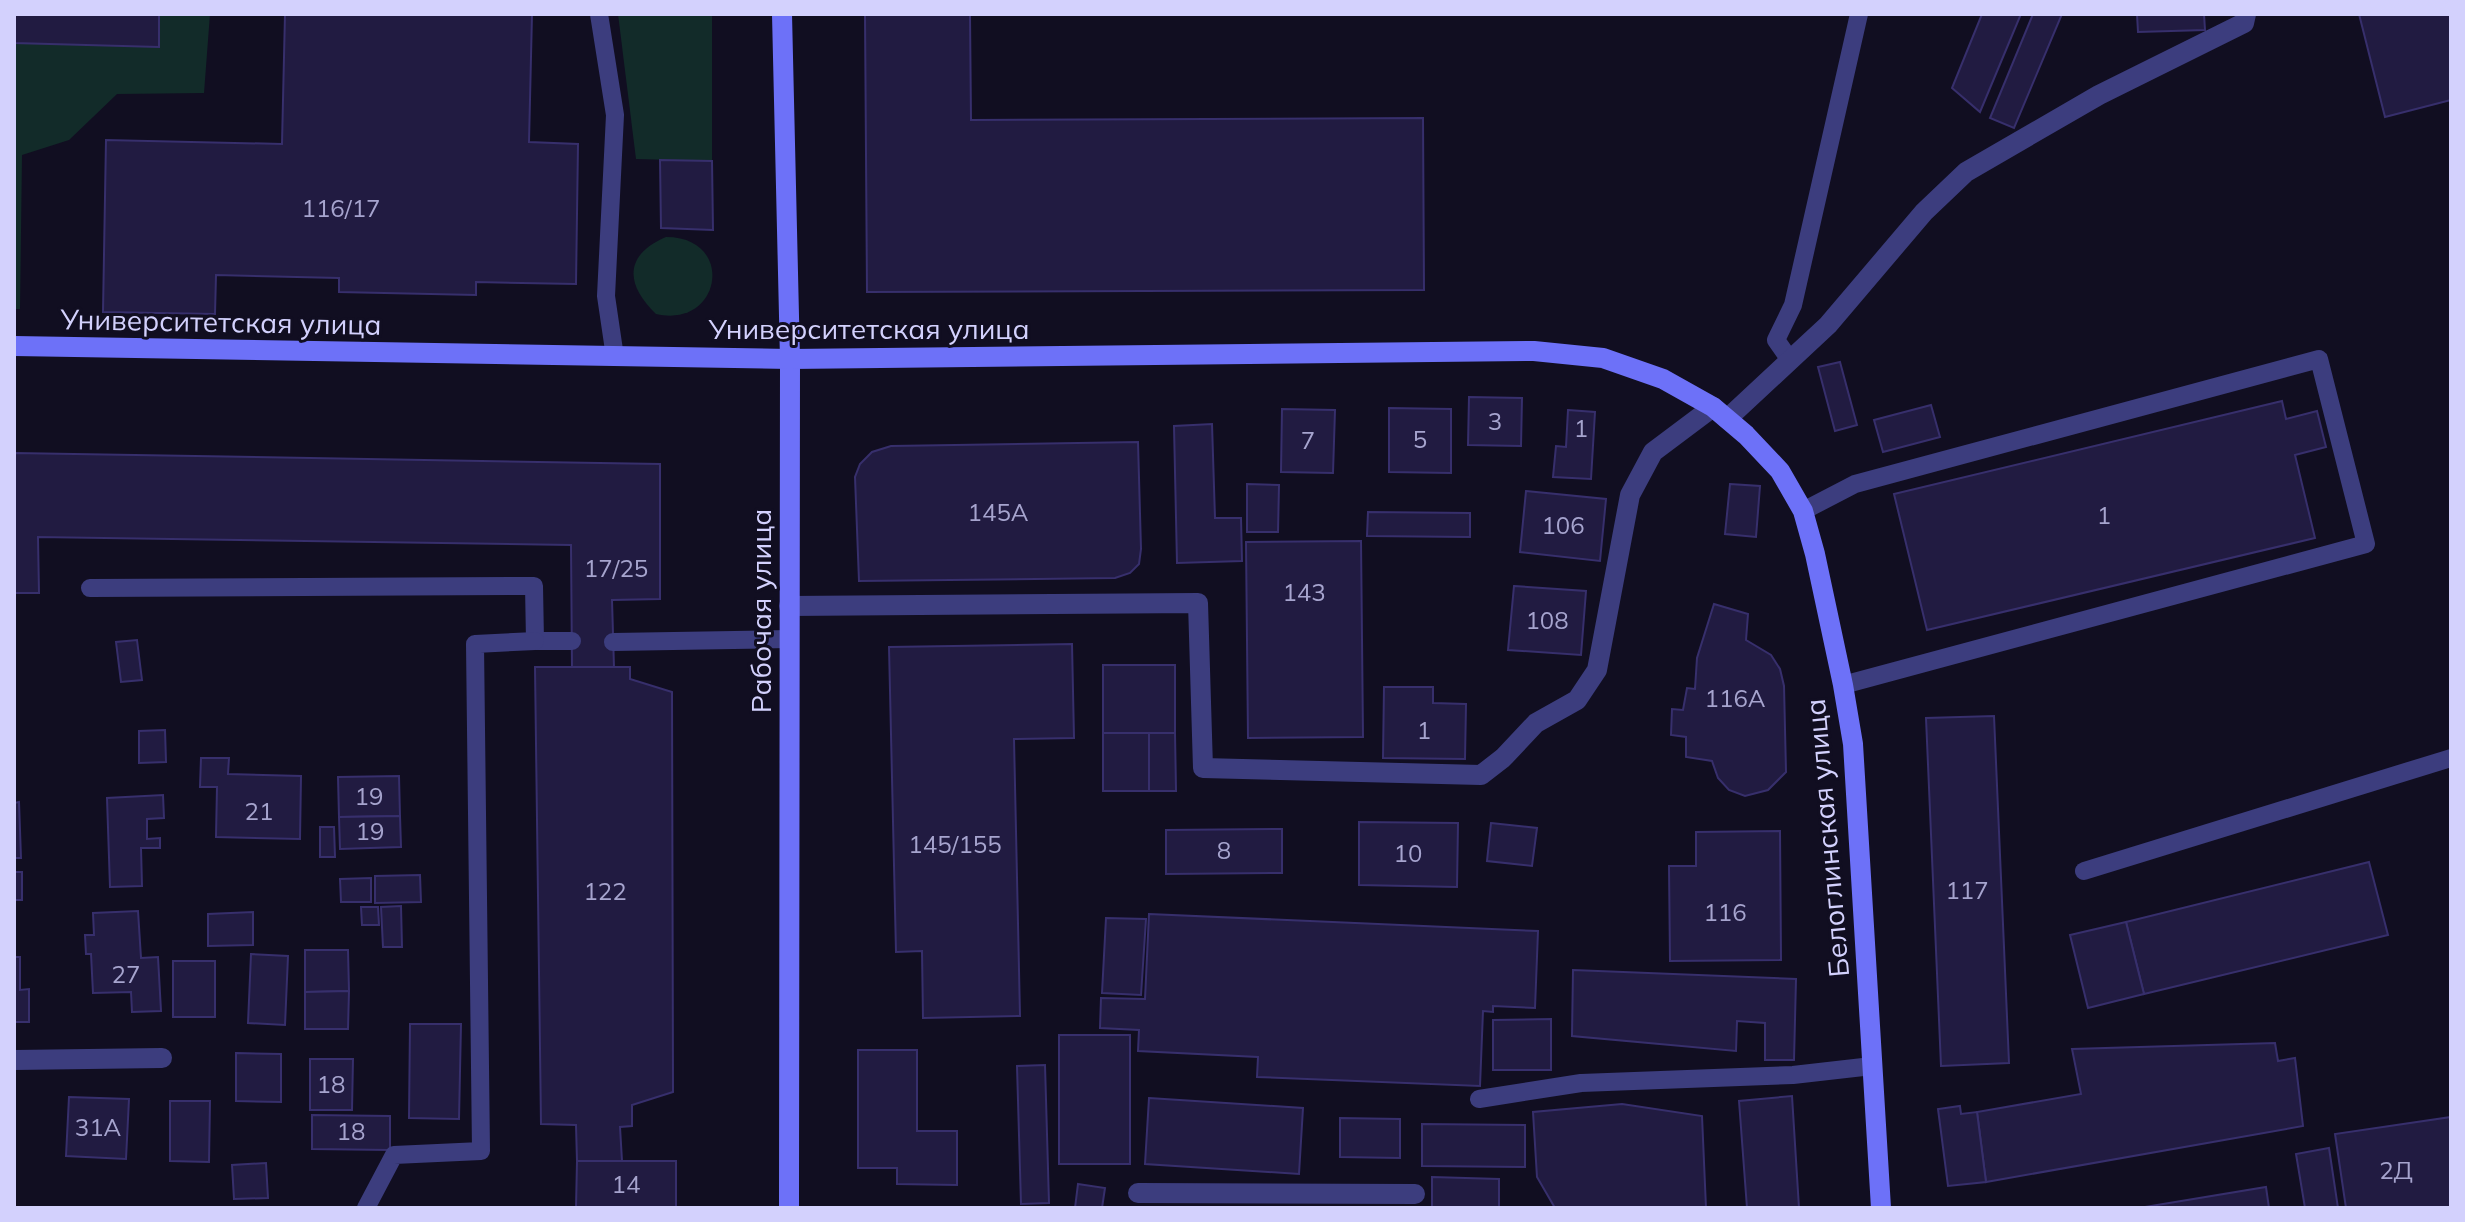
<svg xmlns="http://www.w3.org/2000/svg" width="2465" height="1222" viewBox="0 0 2465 1222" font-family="Mulish,sans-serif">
  <rect width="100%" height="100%" fill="#110e21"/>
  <g fill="#122b29">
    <polygon points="14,14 210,14 204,93 117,94 69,140 22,155 20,309 14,309"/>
    <polygon points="618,14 712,14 712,161 636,159"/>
    <path d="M666,237C736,237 722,329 656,314C625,284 624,255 666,237Z"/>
  </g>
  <g fill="#211b41" stroke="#372f6c" stroke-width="2">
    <polygon points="14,14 159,14 159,47 14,43"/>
    <polygon points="285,14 532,14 529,142 578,144 576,284 476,282 476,295 339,292 339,278 216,275 215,314 103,312 106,140 282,144"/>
    <polygon points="865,14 970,14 971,120 1423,118 1424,290 867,292"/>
    <polygon points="1982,14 2021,14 1980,112 1952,88"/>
    <polygon points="2033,14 2062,14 2014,128 1990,118"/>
    <polygon points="2137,14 2204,14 2205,30 2138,32"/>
    <polygon points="2359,14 2451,14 2451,100 2385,117"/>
    <polygon points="660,160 712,161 713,230 661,228"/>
    <polygon points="1840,362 1857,425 1835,431 1818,367"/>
    <polygon points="1469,397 1522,398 1521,446 1468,445"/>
    <polygon points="2282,401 2286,419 2317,411 2326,447 2295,455 2315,538 1927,630 1894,494"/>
    <polygon points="1931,405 1940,437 1883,452 1874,420"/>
    <polygon points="1389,408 1451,409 1451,473 1389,472"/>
    <polygon points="1282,409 1335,410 1333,473 1281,472"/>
    <polygon points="1568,410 1595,412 1591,479 1553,477 1556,446 1566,447"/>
    <polygon points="1212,424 1215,518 1241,518 1242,561 1177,563 1174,426"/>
    <polygon points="1138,442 1141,549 1139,564 1130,573 1115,578 859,581 855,477 860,464 872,452 891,446"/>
    <polygon points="14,453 660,464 660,599 612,600 614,668 572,667 571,545 38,537 39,593 14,593"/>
    <polygon points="1247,484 1279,485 1278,532 1247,532"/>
    <polygon points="1730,484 1760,486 1756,537 1725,534"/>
    <polygon points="1526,491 1606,499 1600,561 1520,552"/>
    <polygon points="1368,512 1470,513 1470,537 1367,536"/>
    <polygon points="1361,541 1363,737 1248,738 1246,542"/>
    <polygon points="1514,586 1586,591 1581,655 1508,650"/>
    <polygon points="1714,604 1748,614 1746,640 1771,655 1780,669 1784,686 1786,772 1768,790 1745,796 1729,790 1718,778 1712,761 1686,757 1686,737 1671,735 1672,709 1683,710 1687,688 1695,689 1697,658"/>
    <polygon points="137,640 142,680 121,682 116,642"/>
    <polygon points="1072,644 1074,738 1014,739 1020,1016 923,1018 922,951 896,952 889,647"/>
    <rect x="1103" y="665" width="72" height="68"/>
    <polygon points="535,667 630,667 630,679 672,692 673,1092 632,1105 632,1126 620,1127 622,1161 577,1161 576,1125 541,1124"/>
    <polygon points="1384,687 1433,687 1433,703 1466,704 1465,759 1383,758"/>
    <polygon points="1994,716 2009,1063 1941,1066 1926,718"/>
    <polygon points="165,730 166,762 139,763 139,731"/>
    <rect x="1103" y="733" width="46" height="58"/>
    <polygon points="1149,733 1175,733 1176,791 1149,791"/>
    <polygon points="201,758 229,758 228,774 301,776 300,839 216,837 217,787 200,787"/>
    <polygon points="399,776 400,816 339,817 338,777"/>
    <polygon points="163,795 164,818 147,819 147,839 160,838 160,848 141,848 142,886 110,887 107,798"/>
    <polygon points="19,802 21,858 14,858 14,803"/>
    <polygon points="400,816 401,847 340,849 339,817"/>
    <polygon points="1359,822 1458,823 1457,887 1359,885"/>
    <polygon points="1491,823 1537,828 1532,866 1487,861"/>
    <polygon points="320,827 334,827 335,857 320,857"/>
    <polygon points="1282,829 1282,873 1166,874 1166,830"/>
    <polygon points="1780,831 1781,960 1670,961 1669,866 1696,866 1696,832"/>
    <polygon points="2369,862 2388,935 2144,994 2126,922"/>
    <rect x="14" y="872" width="8" height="28"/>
    <polygon points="420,875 421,902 375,903 375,876"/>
    <polygon points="371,878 371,902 341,902 340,879"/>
    <polygon points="401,906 402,947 383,947 381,907"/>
    <polygon points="361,907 378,907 379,925 362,925"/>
    <polygon points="138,911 141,958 158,957 161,1011 132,1012 131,992 93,993 91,954 86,954 85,935 94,935 93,913"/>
    <polygon points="253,912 253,945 208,946 208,914"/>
    <polygon points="1149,914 1538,931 1535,1008 1493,1006 1493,1012 1483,1011 1480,1086 1257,1077 1258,1057 1138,1051 1139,1030 1100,1028 1101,998 1145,999"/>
    <polygon points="1106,918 1146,919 1141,995 1102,993"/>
    <polygon points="2126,922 2144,994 2088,1008 2070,935"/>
    <polygon points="305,950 348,950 349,991 305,992"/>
    <polygon points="251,954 288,956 285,1025 248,1023"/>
    <polygon points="14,957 20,957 20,990 29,989 29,1022 14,1022"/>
    <rect x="173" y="961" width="42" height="56"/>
    <polygon points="1573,970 1796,979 1794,1060 1765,1060 1765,1023 1737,1021 1736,1051 1572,1036"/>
    <polygon points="349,991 348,1029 305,1029 305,992"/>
    <polygon points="1551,1019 1551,1070 1493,1070 1493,1020"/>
    <polygon points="410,1024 461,1024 459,1119 409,1118"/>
    <rect x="1059" y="1035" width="71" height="129"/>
    <polygon points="2275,1043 2278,1061 2295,1058 2303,1126 1986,1182 1977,1112 2081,1094 2072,1049"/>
    <polygon points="858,1050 917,1050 917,1131 957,1131 957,1185 897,1184 897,1168 858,1168"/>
    <polygon points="236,1053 281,1054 281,1102 236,1101"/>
    <polygon points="310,1059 353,1059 352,1110 310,1110"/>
    <polygon points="1045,1065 1049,1203 1021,1204 1017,1066"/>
    <polygon points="1792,1096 1799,1208 1747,1208 1739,1101"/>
    <polygon points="69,1097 129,1099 126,1159 66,1156"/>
    <polygon points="1149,1098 1303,1108 1299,1174 1145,1164"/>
    <polygon points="170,1101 210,1101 209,1162 170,1161"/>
    <polygon points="1622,1104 1702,1116 1706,1208 1555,1208 1537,1177 1533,1112"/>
    <polygon points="1960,1106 1961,1114 1977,1112 1986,1182 1948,1186 1938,1109"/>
    <polygon points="312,1115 390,1116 390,1150 312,1149"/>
    <polygon points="2451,1117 2451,1208 2346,1208 2335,1134"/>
    <polygon points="1340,1118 1400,1119 1400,1158 1340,1157"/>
    <polygon points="1422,1124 1525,1125 1525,1167 1422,1166"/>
    <polygon points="2329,1148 2338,1208 2305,1208 2296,1154"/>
    <polygon points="577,1161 676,1161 676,1208 576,1208"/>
    <polygon points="266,1163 268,1198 234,1199 232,1165"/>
    <polygon points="1432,1177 1499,1179 1499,1208 1432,1208"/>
    <polygon points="1078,1184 1105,1188 1102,1208 1075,1208"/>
    <polygon points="2266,1187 2269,1208 2139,1208"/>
  </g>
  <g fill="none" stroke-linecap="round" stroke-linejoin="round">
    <g stroke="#3c3d7e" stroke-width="18">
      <polyline points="599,14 615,115 606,296 615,357"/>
      <polyline points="1790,360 1776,340 1793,305 1859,14"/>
      <polyline points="1803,511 1855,484 2319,359 2366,544 1843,685"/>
      <polyline points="90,588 534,586 535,641 572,641"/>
      <polyline points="613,642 789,639"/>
      <polyline points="2084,871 2451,758"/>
      <polyline points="1479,1099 1581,1083 1793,1075 1872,1066"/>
      <polyline points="366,1208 394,1155 481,1151 475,644 535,641"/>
    </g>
    <g stroke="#3c3d7e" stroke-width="20">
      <polyline points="1727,419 1828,325 1924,212 1966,172 2099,95 2244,23 2246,14"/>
      <polyline points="789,606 1198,603 1203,768 1481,775 1503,758 1536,723 1577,700 1597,670 1630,495 1653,452 1713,407"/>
      <polyline points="14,1060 162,1058"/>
      <polyline points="1138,1193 1415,1194"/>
    </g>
    <g stroke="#6d71f8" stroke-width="20">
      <polyline points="782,14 790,359 789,1208"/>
      <polyline points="14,346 790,359 1534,351 1603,358 1663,379 1713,407 1746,435 1780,471 1803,511 1815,554 1843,685 1853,744 1881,1208"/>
    </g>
  </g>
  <g text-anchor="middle" stroke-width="6" stroke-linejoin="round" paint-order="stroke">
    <g font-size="24" fill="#a6a4ce">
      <text x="341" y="217">116/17</text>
      <text x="1495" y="430">3</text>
      <text x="1581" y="437">1</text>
      <text x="1420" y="448">5</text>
      <text x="1308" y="449">7</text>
      <text x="998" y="521">145А</text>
      <text x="2104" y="524">1</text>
      <text x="1563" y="534">106</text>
      <text x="616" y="577">17/25</text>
      <text x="1304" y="601">143</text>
      <text x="1547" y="629">108</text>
      <text x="1735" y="707">116А</text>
      <text x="1424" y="739">1</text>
      <text x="369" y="805">19</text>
      <text x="259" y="820">21</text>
      <text x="370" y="840">19</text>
      <text x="955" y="853">145/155</text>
      <text x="1224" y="859">8</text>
      <text x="1408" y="862">10</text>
      <text x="1967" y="899">117</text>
      <text x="605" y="900">122</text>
      <text x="1725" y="921">116</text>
      <text x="126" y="983">27</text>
      <text x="331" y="1093">18</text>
      <text x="98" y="1136">31А</text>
      <text x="351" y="1140">18</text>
      <text x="2396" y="1179">2Д</text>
      <text x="626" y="1193">14</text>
    </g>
    <g font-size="28" fill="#d3d1fd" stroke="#110e21">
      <text transform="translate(221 322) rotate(1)" y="10">Университетская улица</text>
      <text x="869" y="339">Университетская улица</text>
      <text transform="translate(761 611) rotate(-90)" y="10">Рабочая улица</text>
      <text transform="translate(1827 838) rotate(-95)" y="10">Белоглинская улица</text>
    </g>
  </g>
  <rect width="2465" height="1222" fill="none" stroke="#d3d1fd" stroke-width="32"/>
</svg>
